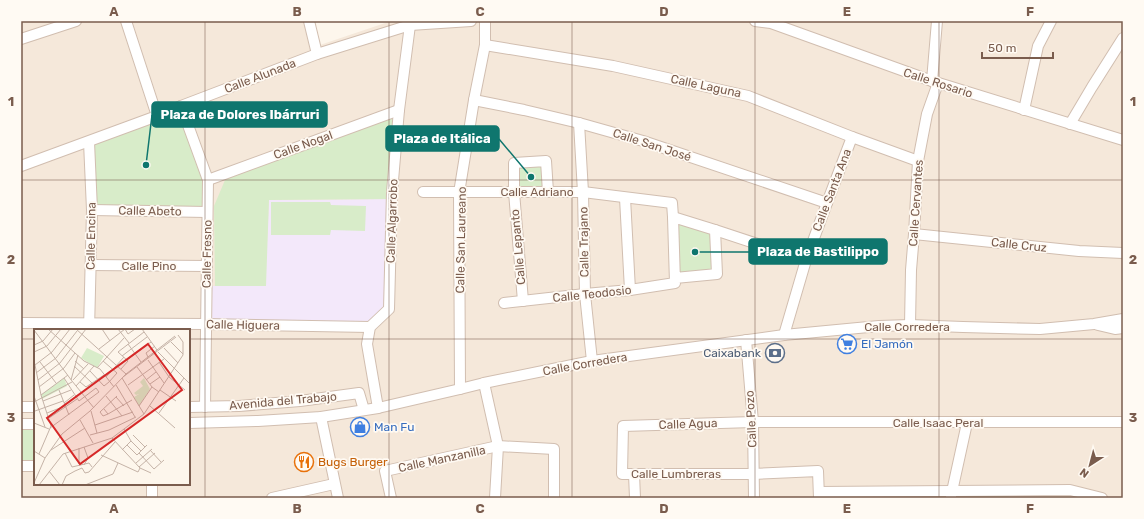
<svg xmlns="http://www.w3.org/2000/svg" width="1144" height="519" viewBox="0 0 1144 519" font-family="Rubik,sans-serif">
  <rect width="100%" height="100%" fill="#fdf6ec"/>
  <path fill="#f5e8da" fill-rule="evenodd" d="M21,21H314L320,45L391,21H1123V498H21ZM35,330H189V484H35Z"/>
  <polygon fill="#f3e8fa" points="392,199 389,309 370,327 206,324 206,286 265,286 269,200"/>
  <g fill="#d8ecc9">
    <polygon points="181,106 208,180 207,212 92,210 89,142"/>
    <polygon points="399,110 392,199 269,200 266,286 215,286 214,206 228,173"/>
    <polygon points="546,161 548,192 514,192 514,163"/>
    <polygon points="271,202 330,202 331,205 366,206 365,231 331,230 330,235 271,235"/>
    <polygon points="673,217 715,230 717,274 675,278"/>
    <rect x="21" y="424" width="14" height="42"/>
    <polygon points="952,491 1010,491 1008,498 951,498"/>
  </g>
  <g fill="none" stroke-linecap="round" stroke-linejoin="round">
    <g stroke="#d1beb0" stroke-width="12">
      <g id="minor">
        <polyline points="126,21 157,116"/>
        <polyline points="309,21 317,54"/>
        <polyline points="755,21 771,23 932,81 1123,140"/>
        <polyline points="21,39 76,21"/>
        <polyline points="485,45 613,66 748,96 852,137 918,161"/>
        <polyline points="932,81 937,21"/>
        <polyline points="474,100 524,110 579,123 643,141 827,203"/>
        <polyline points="181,106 208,180 205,407"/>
        <polyline points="1024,110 1038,46 1051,21"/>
        <polyline points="579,123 583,192 585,294 592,361"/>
        <polyline points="1070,124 1092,87 1123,38"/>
        <polyline points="89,142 92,210 89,330"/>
        <polyline points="21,166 157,116 181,106 317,54 410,25 471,21"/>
        <polyline points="208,180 399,110"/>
        <polyline points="423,192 583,192 672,203 673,217"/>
        <polyline points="625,198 630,290"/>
        <polyline points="92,210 207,212"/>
        <polyline points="715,230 806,260"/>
        <polyline points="914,234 1079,251 1123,253"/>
        <polyline points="91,265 207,266"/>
        <polyline points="523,301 514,192 514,163 546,161 548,192"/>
        <polyline points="504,303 585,294 630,290 675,283 673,217 715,230 717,274 675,278"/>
        <polyline points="21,323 206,324 370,327"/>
        <polyline points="910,325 911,270 914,234 918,161 927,114 938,83"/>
        <polyline points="1098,325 1115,329 1123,328"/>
        <polyline points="784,335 806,260 827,203 852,137"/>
        <polyline points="746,340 753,422 754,498"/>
        <polyline points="484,383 498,446 495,498"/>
        <polyline points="460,389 459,193 474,100 485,45 485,21"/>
        <polyline points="21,407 35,407"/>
        <polyline points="189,407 239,406 300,401 359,393 364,410"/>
        <polyline points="378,408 367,344 370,327 389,309 392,192 399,110 410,25"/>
        <polyline points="321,417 338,498"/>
        <polyline points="189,423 258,421 321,417 378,408 460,389 484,383 592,361 784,335 879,326 910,325 963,327 1040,329 1094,324 1123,319"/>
        <polyline points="21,424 35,424"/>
        <polyline points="21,466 35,466"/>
        <polyline points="634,474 635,498"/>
        <polyline points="819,492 1070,490 1102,498"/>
        <polyline points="951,496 967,423"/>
        <polyline points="152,498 152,484"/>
        <polyline points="272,498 334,484"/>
        <polyline points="391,498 385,471 498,446 554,449 554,498"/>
        <polyline points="819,498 818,471 753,474 622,474 623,426 753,422 1123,422"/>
      </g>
    </g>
    <use href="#minor" stroke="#fff" stroke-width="10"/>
  </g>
  <path fill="none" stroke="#7a5c4d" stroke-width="1" stroke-opacity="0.55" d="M205,21V498M389,21V498M572,21V498M755,21V498M939,21V498M21,180H1123M21,339H35M189,339H1123"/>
  <defs>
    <g id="supermarket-ring" transform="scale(1)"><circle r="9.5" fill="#fffaf3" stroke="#3f7fe0" stroke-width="1.5"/><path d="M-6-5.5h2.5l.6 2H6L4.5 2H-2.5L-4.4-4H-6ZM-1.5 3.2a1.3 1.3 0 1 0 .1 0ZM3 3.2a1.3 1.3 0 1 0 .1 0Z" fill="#3f7fe0"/></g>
    <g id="bank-ring" transform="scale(1)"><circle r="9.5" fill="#fffaf3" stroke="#5c6f8a" stroke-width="1.5"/><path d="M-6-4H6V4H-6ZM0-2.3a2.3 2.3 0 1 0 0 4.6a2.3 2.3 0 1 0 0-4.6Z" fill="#5c6f8a"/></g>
    <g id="shop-ring" transform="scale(1)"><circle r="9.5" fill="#fffaf3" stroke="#3f7fe0" stroke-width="1.5"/><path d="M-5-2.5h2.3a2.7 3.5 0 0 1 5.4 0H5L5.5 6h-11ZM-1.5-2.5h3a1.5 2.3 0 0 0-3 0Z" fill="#3f7fe0"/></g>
    <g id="restaurant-ring" transform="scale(1)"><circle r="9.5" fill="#fffaf3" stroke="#e8710a" stroke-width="1.5"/><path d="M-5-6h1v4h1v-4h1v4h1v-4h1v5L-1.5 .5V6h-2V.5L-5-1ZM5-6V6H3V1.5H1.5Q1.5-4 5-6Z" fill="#e8710a"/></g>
  </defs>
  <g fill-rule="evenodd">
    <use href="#supermarket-ring" x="847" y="344"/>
    <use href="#bank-ring" x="775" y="353"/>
    <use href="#shop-ring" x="360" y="427"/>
    <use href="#restaurant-ring" x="304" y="462"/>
  </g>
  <g text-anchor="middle" stroke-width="3.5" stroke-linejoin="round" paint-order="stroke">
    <g font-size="12" fill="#7a5c4d" stroke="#fffaf3">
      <text transform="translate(260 76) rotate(-21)" y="4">Calle Alunada</text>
      <text transform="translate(938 83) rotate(18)" y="4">Calle Rosario</text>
      <text transform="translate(706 86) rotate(12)" y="4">Calle Laguna</text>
      <text transform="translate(303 145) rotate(-20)" y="4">Calle Nogal</text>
      <text transform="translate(652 145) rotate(18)" y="4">Calle San José</text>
      <text transform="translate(832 190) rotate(-69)" y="4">Calle Santa Ana</text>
      <text x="537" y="196">Calle Adriano</text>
      <text transform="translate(916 203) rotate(-86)" y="4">Calle Cervantes</text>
      <text transform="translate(150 211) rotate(1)" y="4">Calle Abeto</text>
      <text transform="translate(392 221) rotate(-88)" y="4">Calle Algarrobo</text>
      <text transform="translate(91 236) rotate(-89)" y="4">Calle Encina</text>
      <text transform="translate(461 240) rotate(-89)" y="4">Calle San Laureano</text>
      <text transform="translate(584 242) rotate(-91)" y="4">Calle Trajano</text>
      <text transform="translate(1019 245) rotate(6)" y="4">Calle Cruz</text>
      <text transform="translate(518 247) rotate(-95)" y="4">Calle Lepanto</text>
      <text transform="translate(207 254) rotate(-89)" y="4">Calle Fresno</text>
      <text x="149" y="270">Calle Pino</text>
      <text transform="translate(592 294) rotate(-6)" y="4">Calle Teodosio</text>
      <text transform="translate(243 325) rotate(1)" y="4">Calle Higuera</text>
      <text x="907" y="331">Calle Corredera</text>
      <text transform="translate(585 364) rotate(-10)" y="4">Calle Corredera</text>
      <text transform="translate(283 401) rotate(-5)" y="4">Avenida del Trabajo</text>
      <text transform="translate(751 419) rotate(-93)" y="4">Calle Pozo</text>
      <text x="938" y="427">Calle Isaac Peral</text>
      <text transform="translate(688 424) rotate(-2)" y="4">Calle Agua</text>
      <text transform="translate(442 459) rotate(-12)" y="4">Calle Manzanilla</text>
      <text x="676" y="478">Calle Lumbreras</text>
    </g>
    <g font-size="12" fill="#366cbe" stroke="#fffaf3" text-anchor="start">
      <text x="861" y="348">El Jamón</text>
      <text x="374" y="431">Man Fu</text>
    </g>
    <g font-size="12" fill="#4e5e75" stroke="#fffaf3" text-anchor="end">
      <text x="761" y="357">Caixabank</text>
    </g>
    <g font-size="12" fill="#c56008" stroke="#fffaf3" text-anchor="start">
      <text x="318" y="466">Bugs Burger</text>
    </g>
  </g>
  <g transform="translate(34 329)">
    <rect width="156" height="156" fill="#fdf6ec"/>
    <path d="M53,19L70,27L63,39L47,29ZM30,49L33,57L8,70L7,66ZM110,49L116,60L105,77L100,68L105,65L102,66L100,64L109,57L106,53Z" fill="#d8ecc9"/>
    <path fill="none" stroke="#c5b3a7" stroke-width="1" d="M14,0L50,32L66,40L80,58M42,0L92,45M68,0L76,12M84,0L95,14M91,0L94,5L101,0M108,0L123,21M0,1L38,52M137,13L149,25M94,15L107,33M0,16L9,12L19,0M130,19L144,34M65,20L91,0M0,23L13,17L27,0M124,23L156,55M88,27L113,8M114,28L112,24L121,17M0,31L7,66L17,97L5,125M93,31L117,13M114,31L130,54M41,32L50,40M6,33L22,54M125,33L135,48L151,61M1,36L18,23L36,0M40,37L58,54M103,38L118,58L125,63M63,39L90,9M87,40L94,32L84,23L110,3M56,42L70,57L75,53L83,44L69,32M2,44L22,29L43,2M72,48L90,28M89,48L142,8M88,49L110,85M4,51L26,34L52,0M37,51L44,26M39,51L54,35M112,51L122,43M38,52L60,79M46,53L52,58L70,46M116,55L126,48M82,56L101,88M94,56L130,30M42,57L60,37M5,58L30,39L41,24M25,61L35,86M126,61L142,72M7,66L34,46M0,67L11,98M72,67L88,87M82,68L90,77M9,72L37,61M0,73L38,53M30,74L40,66M105,77L118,58M116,77L141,99M70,80L74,85L69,87L66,83L83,67M1,82L29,72M57,82L63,104M13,84L31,77M125,84L150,49M74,85L98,71M15,89L43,70M46,91L59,114M0,94L15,100M61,96L99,83M16,99L65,63L62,59L45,72L30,49M90,100L97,112M56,106L75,101L102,88M99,106L111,118M78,109L106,139L117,144M97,112L107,122M93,116L103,126L113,116M50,118L54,129L50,136M45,119V135M17,121L51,99M88,121L97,112M116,121L127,133M0,122L11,129M31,124L38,138L55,134L58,138M105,124L120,140L130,131M67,126L104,143L106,139M102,134L118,120M105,138L121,124M15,142L26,156M0,154L11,129L28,105L56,82L92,45L141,7M5,156L29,125L78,109L110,85L149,26V13L144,6M28,156L32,147L41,142L48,139L51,144L55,143L81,113M51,156L79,145L84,134"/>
    <path fill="#d62828" fill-opacity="0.15" stroke="#d62828" stroke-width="2" d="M114,15L148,61L46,135L13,89Z"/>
    <rect width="156" height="156" fill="none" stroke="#7a5c4d" stroke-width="2"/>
  </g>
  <path fill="none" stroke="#0f766e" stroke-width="1.5" d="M146 165L152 115M531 177L499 139M695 252L749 252"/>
  <g fill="#0f766e" stroke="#fffaf3" stroke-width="1.5">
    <circle cx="146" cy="165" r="4"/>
    <circle cx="531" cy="177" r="4"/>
    <circle cx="695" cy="252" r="4"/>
  </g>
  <g fill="#0f766e" stroke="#0f766e" stroke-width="1.5">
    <rect x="152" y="102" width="175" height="25" rx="4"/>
    <rect x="386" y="126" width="113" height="25" rx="4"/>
    <rect x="749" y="239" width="138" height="25" rx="4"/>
  </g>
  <g font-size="13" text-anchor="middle" font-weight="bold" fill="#fff">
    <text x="240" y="119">Plaza de Dolores Ibárruri</text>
    <text x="442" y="143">Plaza de Itálica</text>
    <text x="818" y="256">Plaza de Bastilippo</text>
  </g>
  <rect width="1144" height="519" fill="none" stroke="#fffaf3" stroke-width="44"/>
  <g transform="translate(1090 465) rotate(216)" stroke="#fffaf3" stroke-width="3" paint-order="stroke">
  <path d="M0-3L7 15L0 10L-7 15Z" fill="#7a5c4d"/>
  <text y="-6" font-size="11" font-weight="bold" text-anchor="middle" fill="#7a5c4d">N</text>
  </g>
  <path d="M982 52v6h71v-6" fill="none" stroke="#7a5c4d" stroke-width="2"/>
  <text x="988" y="52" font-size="12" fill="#7a5c4d" stroke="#fffaf3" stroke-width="3" paint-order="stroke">50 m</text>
  <rect x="22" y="22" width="1100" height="475" fill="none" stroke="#7a5c4d" stroke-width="1.5"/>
  <g font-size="13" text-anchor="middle" font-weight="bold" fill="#7a5c4d">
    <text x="114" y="16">A</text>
    <text x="297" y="16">B</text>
    <text x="480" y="16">C</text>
    <text x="664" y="16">D</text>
    <text x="847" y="16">E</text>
    <text x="1030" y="16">F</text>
    <text x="11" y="106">1</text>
    <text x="1133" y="106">1</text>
    <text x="11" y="264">2</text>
    <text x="1133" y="264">2</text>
    <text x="11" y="422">3</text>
    <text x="1133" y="422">3</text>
    <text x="114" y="513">A</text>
    <text x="297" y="513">B</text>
    <text x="480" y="513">C</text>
    <text x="664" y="513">D</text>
    <text x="847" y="513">E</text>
    <text x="1030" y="513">F</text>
  </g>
</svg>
